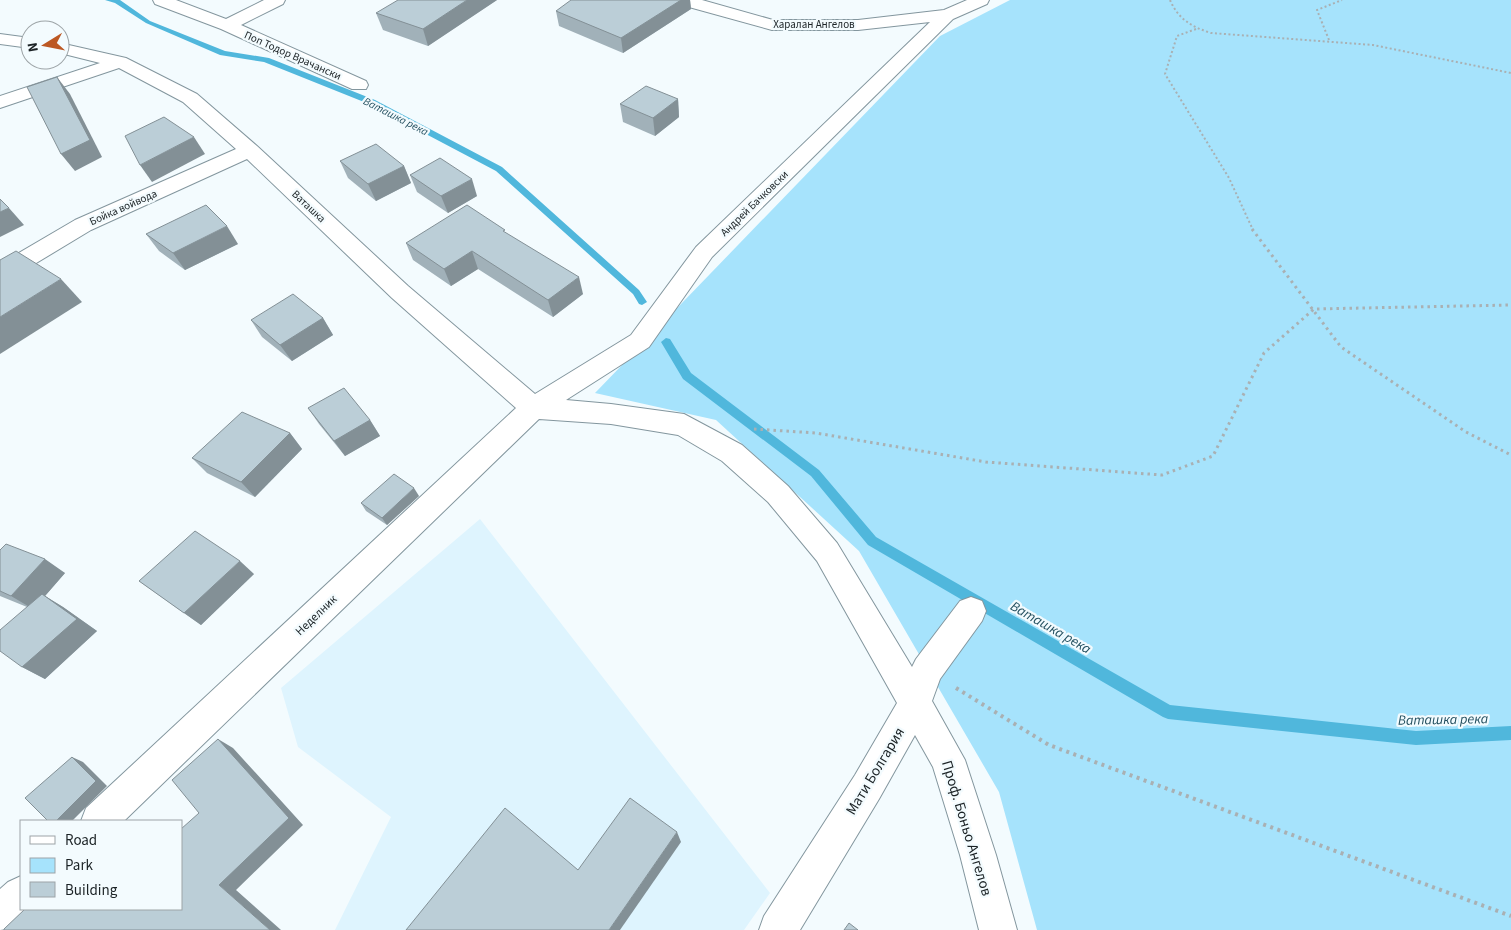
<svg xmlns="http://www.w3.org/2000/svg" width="1511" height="930" viewBox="0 0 1511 930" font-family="'Source Sans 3',sans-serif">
  <rect width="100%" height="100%" fill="#f3fbfe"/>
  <polygon fill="#def4fe" points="480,519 770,893 744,930 335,930 391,817 298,747 281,688"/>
  <polygon fill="#a6e3fc" points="1010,0 1511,0 1511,930 1037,930 999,792 859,551 716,420 595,393 940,36"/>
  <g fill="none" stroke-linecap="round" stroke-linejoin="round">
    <g fill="#50b7dc" fill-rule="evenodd">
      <polygon points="105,0 120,0 150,21 225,51 269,58 375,100 502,167 639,290 647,302 642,305 639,304 633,294 496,171 369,104 264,62 220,55 146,23 115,3"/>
      <polygon points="666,338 670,339 691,373 819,470 876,537 1170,705 1416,731 1511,726 1511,740 1416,745 1168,719 1163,717 868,545 811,476 683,379 661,342"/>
    </g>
    <g stroke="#83969e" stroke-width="2">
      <g id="street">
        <polygon points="153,0 176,0 226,19 264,0 285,0 283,4 241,25 366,81 368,85 366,89 352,89 221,29 155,4"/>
        <polygon points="676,0 702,0 773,20 858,20 944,10 967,0 989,0 987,4 953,19 712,257 649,347 566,400 611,404 684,414 742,445 788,486 837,543 912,667 916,659 960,601 971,597 982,601 986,611 982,621 940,679 932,701 965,760 996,855 1017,930 979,930 960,855 933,767 915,735 879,799 800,930 759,930 764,916 855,775 897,703 817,561 768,502 722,461 678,435 611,424 539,419 124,821 81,821 86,808 516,408 392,298 247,159 91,230 8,280 0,282 0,264 75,220 236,149 183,102 119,68 0,108 0,96 100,63 60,53 60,43 126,58 197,94 257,146 408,286 535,394 631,335 696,247 930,22 858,30 772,30 678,4"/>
        <polygon points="0,34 30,38 30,48 0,44"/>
        <polygon points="21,876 21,909 34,909 13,928 0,930 0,889 8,882"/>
      </g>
    </g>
    <g stroke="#a9b0b3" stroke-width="2" stroke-dasharray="2 2.5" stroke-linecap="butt">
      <path d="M1170,0C1178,19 1192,27 1211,33L1373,45L1511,73"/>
      <polyline points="1196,29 1177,36 1165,74 1229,178 1253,230"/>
      <polyline points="1329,40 1317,10 1342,0"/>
    </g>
    <g stroke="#a9b0b3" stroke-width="3" stroke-dasharray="2.5 4" stroke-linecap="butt">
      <polyline points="1252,229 1341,347 1466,432 1511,455"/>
      <polyline points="754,429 816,433 986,462 1162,475 1213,456 1264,353 1314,309 1511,305"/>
    </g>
    <polyline stroke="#a9b0b3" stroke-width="4" stroke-dasharray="3 4.5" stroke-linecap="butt" points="956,688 1049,745 1511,916"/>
    <use href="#street" fill="#fff" fill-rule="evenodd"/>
  </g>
  <g fill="#a1b1b9">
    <polygon points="497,0 428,46 383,30 376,13"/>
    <polygon points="681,0 690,0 691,9 623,53 559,26 556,11"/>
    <polygon points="678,99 679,117 655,136 623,122 620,104"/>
    <polygon points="340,161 404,166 411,183 376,201 348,178"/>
    <polygon points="410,175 477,196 448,213 417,192"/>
    <polygon points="506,233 583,294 553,317 478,269 451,286 413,260 406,243"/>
    <polygon points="146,234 238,244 185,270 159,251"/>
    <polygon points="323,318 333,335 292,361 262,337 251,320"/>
    <polygon points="308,408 370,420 380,436 345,456 319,424"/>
    <polygon points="290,433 302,449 255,497 207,473 192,458"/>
    <polygon points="419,496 387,525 366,511 361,503"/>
    <polygon points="0,550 65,573 45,596 63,607 97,631 45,679 22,667 27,607 0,596"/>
    <polygon points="254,574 201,625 139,581"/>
  </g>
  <g fill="#839096">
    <polygon points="467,0 497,0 428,46 423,29"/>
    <polygon points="681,0 690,0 691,9 623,53 621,38"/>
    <polygon points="57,77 70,94 102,157 75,171 61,154"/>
    <polygon points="678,99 679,117 655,136 653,118"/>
    <polygon points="194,137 205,154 152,182 140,165"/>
    <polygon points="404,166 411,183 376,201 368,184"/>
    <polygon points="472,179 477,196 448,213 441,196"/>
    <polygon points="9,208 24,225 0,237 0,212"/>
    <polygon points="227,226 238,244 185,270 173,253"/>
    <polygon points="472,251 478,269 451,286 444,269"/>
    <polygon points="579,277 583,294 553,317 548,300"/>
    <polygon points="61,279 82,302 0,354 0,317"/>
    <polygon points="323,318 333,335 292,361 280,345"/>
    <polygon points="370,420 380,436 345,456 334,441"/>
    <polygon points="290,433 302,449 255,497 241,482"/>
    <polygon points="414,488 419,496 387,525 382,518"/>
    <polygon points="45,559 65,573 45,596 63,607 97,631 45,679 22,667 33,609 11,596"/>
    <polygon points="240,561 254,574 201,625 184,613"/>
    <polygon points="218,739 233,748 303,825 236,890 281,930 270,930 219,885"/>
    <polygon points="72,757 83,762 107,786 72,821 56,821"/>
    <polygon points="677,832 681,842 620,930 609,930"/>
  </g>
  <g fill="#bbced7" stroke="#839096">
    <polygon points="398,0 467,0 423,29 376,13"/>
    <polygon points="571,0 681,0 621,38 556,11"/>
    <polygon points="57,77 90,140 61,154 27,87"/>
    <polygon points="646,86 678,99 653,118 620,104"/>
    <polygon points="164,117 194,137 140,165 125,136"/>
    <polygon points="376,144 404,166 368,184 340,161"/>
    <polygon points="440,158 472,179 441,196 410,175"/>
    <polygon points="0,199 9,208 0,212"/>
    <polygon points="206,205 227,226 173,253 146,234"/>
    <polygon points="467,205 505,230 503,231 579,277 548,300 472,251 444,269 406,243"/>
    <polygon points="16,251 61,279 0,317 0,260"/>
    <polygon points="293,294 323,318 280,345 251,320"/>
    <polygon points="344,388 370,420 334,441 308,408"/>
    <polygon points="242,412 290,433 241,482 192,458"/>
    <polygon points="394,474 414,488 382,518 361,503"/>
    <polygon points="195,531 240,561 184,613 139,581"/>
    <polygon points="6,544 45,559 11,596 0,591 0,550"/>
    <polygon points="42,594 77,619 22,667 0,651 0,630"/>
    <polygon points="218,739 289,818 219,885 270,930 4,930 4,929 25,909 181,909 181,829 199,813 172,780"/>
    <polygon points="72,757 96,781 56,821 48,821 25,798"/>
    <polygon points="630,798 677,832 609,930 406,930 505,808 578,870"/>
    <polygon points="849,923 858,930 844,930"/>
  </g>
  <g text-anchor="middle" stroke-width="4.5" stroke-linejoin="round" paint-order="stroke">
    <g font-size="11" fill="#1b2225" stroke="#f3fbfe">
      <text x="814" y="28">Харалан Ангелов</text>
      <text transform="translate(293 55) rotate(24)" y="4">Поп Тодор Врачански</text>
      <text transform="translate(754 203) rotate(-44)" y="4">Андрей Бачковски</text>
      <text transform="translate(309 206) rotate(43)" y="4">Ваташка</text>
      <text transform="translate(123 207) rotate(-24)" y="4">Бойка войвода</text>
    </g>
    <g font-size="11" font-style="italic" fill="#234f5f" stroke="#f3fbfe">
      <text transform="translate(396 116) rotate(27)" y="4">Ваташка река</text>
    </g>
    <g font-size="12" fill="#1b2225" stroke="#f3fbfe">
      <text transform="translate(316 615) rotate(-44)" y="4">Неделник</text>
    </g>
    <g font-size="14" font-style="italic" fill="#234f5f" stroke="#f3fbfe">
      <text transform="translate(1051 627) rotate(30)" y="5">Ваташка река</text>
      <text transform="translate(1443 719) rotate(-1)" y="5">Ваташка река</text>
    </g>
    <g font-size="15" fill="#1b2225" stroke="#f3fbfe">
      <text transform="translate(875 771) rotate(-59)" y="5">Мати Болгария</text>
      <text transform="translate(967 828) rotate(73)" y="5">Проф. Боньо Ангелов</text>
    </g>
  </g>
  <rect x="20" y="820" width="162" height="90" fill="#f3fbfe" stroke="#9da4a7"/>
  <rect x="30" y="836" width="25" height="8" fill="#ffffff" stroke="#9da4a7"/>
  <text x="65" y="845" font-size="15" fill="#1b2225">Road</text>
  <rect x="30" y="858" width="25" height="15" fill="#a6e3fc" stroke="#9da4a7"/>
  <text x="65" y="870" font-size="15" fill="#1b2225">Park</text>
  <rect x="30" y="882" width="25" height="15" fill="#bbced7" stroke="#9da4a7"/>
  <text x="65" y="895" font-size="15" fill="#1b2225">Building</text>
  <g transform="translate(45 45) rotate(260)"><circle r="24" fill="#f3fbfe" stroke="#9da4a7"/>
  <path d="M0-4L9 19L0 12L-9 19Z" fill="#bc5823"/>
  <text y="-8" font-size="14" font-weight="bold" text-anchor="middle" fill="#1b2225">N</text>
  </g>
</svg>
